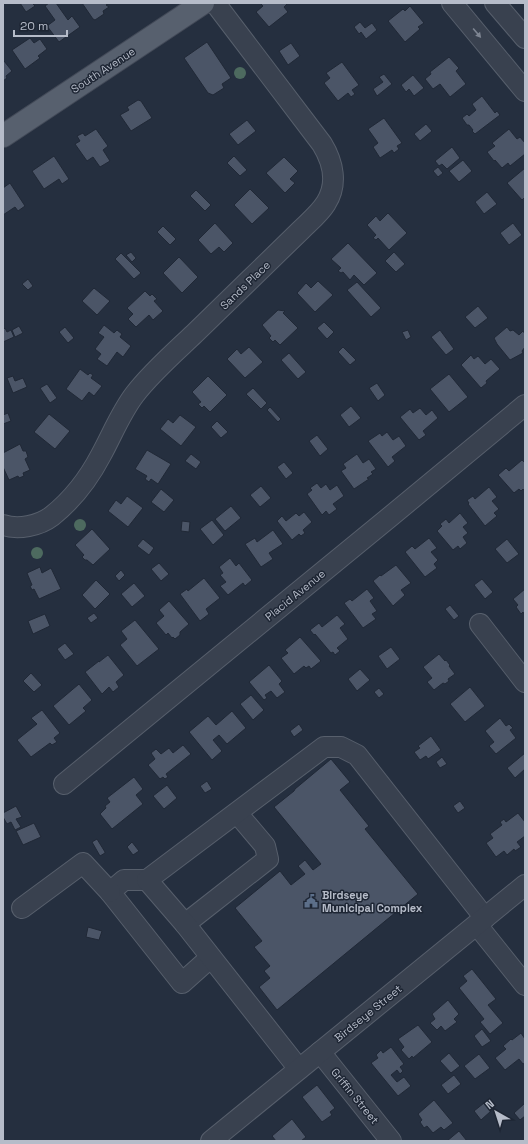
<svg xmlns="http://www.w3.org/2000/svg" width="528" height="1144" viewBox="0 0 528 1144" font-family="'Space Grotesk',sans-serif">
  <rect width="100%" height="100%" fill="#252f3f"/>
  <g fill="#4b5567" stroke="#202836">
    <polygon points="20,3 32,3 35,6 26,12"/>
    <polygon points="49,3 56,3 68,20 72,16 80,27 59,42 47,26 55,20 45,6"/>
    <polygon points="82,3 109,3 106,5 109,7 103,11 104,14 95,20 93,19"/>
    <polygon points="261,3 288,3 284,7 288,12 269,27 256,12 263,6 261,4"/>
    <polygon points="410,6 424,23 418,27 420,29 405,42 388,21 403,9 405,11"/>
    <polygon points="360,22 365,28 372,23 377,30 366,39 361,32 359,34 354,27"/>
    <polygon points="30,38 34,43 40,39 47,49 38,56 40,58 25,69 12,50"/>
    <polygon points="207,42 231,78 222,84 224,88 213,95 208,93 184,58"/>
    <polygon points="291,43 300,56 288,65 279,51"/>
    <polygon points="449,57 459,68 456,71 466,84 450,97 440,84 433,89 425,79 431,74 430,72"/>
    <polygon points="4,61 12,71 6,76 7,78 3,81 3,62"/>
    <polygon points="342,62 359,85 352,90 355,94 351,97 348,93 338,101 324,83 330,78 326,73"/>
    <polygon points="384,74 392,84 377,96 373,89 383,82 379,77"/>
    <polygon points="413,75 424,88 414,96 409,89 406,92 401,85"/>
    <polygon points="482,96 495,113 497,111 500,115 475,134 472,131 473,130 469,125 467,125 462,118 467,114 469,116 476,110 472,104"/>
    <polygon points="138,100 141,101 152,118 131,131 120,115 129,110 127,107"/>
    <polygon points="384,118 402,143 397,146 399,149 394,153 392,150 380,158 373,147 378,143 368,129"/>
    <polygon points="247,120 256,131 238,145 229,134"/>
    <polygon points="426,124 432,131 420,141 414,134"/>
    <polygon points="96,129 108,146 103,150 110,161 100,167 93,157 87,161 75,144 80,141 77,136 83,133 85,136"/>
    <polygon points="509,129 517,139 520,137 525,143 525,154 510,166 508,163 502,168 495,160 494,161 487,152 495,146 492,143"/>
    <polygon points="452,147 460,158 447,169 442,164 439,166 435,161"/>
    <polygon points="54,156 69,179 62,184 59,179 44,189 32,171"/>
    <polygon points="234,156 247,170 240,176 227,163"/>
    <polygon points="284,157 298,171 290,179 295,183 285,193 266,173"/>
    <polygon points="463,160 472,171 459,182 449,171"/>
    <polygon points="438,167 443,173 438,177 433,171"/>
    <polygon points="525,168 525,197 522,200 507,183"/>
    <polygon points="10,183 25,206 18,211 15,207 3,215 3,188"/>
    <polygon points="250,189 269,208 252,224 234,205"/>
    <polygon points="196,190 211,205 205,211 190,196"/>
    <polygon points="487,192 497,204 484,214 475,202"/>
    <polygon points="388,213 407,233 389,250 378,238 376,240 373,238 376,235 367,225 376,216 380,221"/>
    <polygon points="215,223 233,243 224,252 219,247 211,254 198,240"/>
    <polygon points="513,223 522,235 509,245 500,233"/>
    <polygon points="163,226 176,239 170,245 157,232"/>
    <polygon points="348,243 377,273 364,285 354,275 350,280 343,272 341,273 338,271 341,268 331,259"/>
    <polygon points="131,252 136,258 132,262 126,255"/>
    <polygon points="394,252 405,264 396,272 385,261"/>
    <polygon points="121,253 141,273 134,279 115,259"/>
    <polygon points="179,257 198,277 182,293 163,273"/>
    <polygon points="28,279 33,286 28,290 22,284"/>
    <polygon points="318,281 333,295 315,312 297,293 306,283 311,288"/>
    <polygon points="357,282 381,308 371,317 347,290"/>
    <polygon points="94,288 110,301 97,315 82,301"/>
    <polygon points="145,291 150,296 152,294 157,299 154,301 163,311 153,320 149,315 136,327 128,319 133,314 127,308"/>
    <polygon points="478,306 488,318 475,328 465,317"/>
    <polygon points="278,310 285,311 283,313 298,328 280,345 275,340 273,342 269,338 271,336 262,325"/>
    <polygon points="324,322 334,332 327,339 317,328"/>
    <polygon points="104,325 114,333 117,330 122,334 120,337 131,346 123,357 117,352 107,366 97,359 101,354 95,349 104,337 98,333"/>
    <polygon points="19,326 23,333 15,337 12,330"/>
    <polygon points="65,327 74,338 68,343 59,332"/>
    <polygon points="507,327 510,331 513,330 519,335 523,331 525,334 525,347 522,351 523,353 510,360 497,344 494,338"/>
    <polygon points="5,328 7,332 11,330 14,337 3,342 3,330"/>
    <polygon points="408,330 411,337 406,340 402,332"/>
    <polygon points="440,330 454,349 446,355 431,337"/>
    <polygon points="249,347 263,362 245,378 227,359 237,349 241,354"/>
    <polygon points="343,347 356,360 350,365 338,352"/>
    <polygon points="289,353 306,372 298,379 281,360"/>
    <polygon points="471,355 474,359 478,356 485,364 491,359 500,369 486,381 487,383 481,388 461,365"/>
    <polygon points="80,369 88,375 90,373 93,375 91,378 102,386 94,396 89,392 82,401 66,389"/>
    <polygon points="449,374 468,397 449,412 430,389"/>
    <polygon points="13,376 15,381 23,378 27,387 13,393 7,378"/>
    <polygon points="208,376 227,395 210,412 204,406 202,408 198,404 201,402 192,392"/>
    <polygon points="377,383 385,395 378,401 369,388"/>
    <polygon points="47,384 57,398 50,403 40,388"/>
    <polygon points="253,388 267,403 261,409 246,394"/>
    <polygon points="351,406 361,418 349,427 340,415"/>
    <polygon points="270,407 281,419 278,422 267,410"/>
    <polygon points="420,408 426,415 432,410 438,418 423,431 426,435 419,440 400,417 410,409 413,413"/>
    <polygon points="8,413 11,421 3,424 3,415"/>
    <polygon points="49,414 70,431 55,449 34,432"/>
    <polygon points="180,415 196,427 181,446 160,429 168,419 173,423"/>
    <polygon points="217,421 228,432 221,438 211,427"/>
    <polygon points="387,432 393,440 399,436 406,446 392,457 395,461 388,467 368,441 380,433 382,436"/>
    <polygon points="317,435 328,449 320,456 309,441"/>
    <polygon points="20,444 23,451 26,451 28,457 25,459 30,470 23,473 24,476 19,478 18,476 9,480 3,467 3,453"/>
    <polygon points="147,450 171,464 158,484 151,479 149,482 145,479 147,476 135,469"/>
    <polygon points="191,454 201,462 196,469 185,461"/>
    <polygon points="357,454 363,463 369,459 376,469 371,472 373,474 367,478 369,479 354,489 341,471 346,468 343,464"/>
    <polygon points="522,460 525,463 525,491 523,489 521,491 519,489 514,493 498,475 506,468 509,471"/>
    <polygon points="284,462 293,473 286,479 277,467"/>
    <polygon points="317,483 321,488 326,484 330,490 337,485 344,496 333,504 337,509 329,515 326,511 322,515 307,494 312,490 310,488"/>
    <polygon points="261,486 271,498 260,507 250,495"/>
    <polygon points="489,487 497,497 492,501 499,509 494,513 497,516 485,526 468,504 469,503 467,500 473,496 475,499"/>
    <polygon points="161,489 174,500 164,512 151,502"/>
    <polygon points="127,496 143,508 128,527 108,511 116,500 121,504"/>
    <polygon points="231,506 241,518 225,531 215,519"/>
    <polygon points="304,512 312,522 303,530 305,533 301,536 299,534 292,540 277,521 282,516 286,521 296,513 299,516"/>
    <polygon points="460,513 468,523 463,527 468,533 463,537 467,543 460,549 458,546 453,550 437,531 442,526 440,524 446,519 449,523"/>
    <polygon points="212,520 224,535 213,545 200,529"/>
    <polygon points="182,521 190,522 189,532 181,531"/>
    <polygon points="92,529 110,549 93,565 87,560 85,560 82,557 84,555 75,545"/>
    <polygon points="273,530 283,544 269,553 273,559 261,567 245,544 255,538 257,542"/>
    <polygon points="429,538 437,548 431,552 438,560 434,564 437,568 425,577 405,552 412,546 415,549"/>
    <polygon points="143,539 154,548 149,555 137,546"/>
    <polygon points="507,539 519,554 507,563 495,549"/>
    <polygon points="230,558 236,566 239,563 252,580 245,586 243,583 228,595 220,586 226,582 220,575 223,573 219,567"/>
    <polygon points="159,563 169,574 161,581 151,569"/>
    <polygon points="396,565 411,583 401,590 405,595 393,606 373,581 380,575 381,576"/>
    <polygon points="40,567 42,573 51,568 61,589 39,599 34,589 32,590 30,586 32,585 27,573"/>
    <polygon points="121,570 125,575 119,581 115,576"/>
    <polygon points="204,578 220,598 206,609 209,614 200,621 180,594 187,589 188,591"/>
    <polygon points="482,579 493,592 485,599 474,585"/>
    <polygon points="96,580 110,594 95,609 82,595"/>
    <polygon points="134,583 145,596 132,607 121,594"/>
    <polygon points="367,589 374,598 370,601 377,611 372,614 376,619 363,628 344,603 350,599 352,601"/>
    <polygon points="525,589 525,615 523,612 521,614 516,607 518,605 513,599"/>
    <polygon points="169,601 189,624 180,632 180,635 175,639 173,637 172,638 168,633 166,635 156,623 164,616 159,610"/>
    <polygon points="450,605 459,616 454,620 445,609"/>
    <polygon points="94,613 98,618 91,623 87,618"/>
    <polygon points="45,614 50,626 33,634 28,621"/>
    <polygon points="337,615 345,624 340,628 348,639 337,648 340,651 335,655 333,652 331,653 315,634 314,635 310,630 319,623 322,627"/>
    <polygon points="135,620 159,649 137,666 120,645 127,639 121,631"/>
    <polygon points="300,637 321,661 311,669 309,666 306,668 304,666 294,674 281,658 288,653 285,650"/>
    <polygon points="65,643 74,654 65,660 57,649"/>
    <polygon points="391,647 400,659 387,669 378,656"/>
    <polygon points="439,654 445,661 446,660 450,665 449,666 455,674 448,679 449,681 445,684 443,683 434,690 427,682 432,678 423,667"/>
    <polygon points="108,655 124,675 116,682 119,687 113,692 109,687 102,694 85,672 99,661 99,662"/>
    <polygon points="269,665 282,681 279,684 285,692 277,698 271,691 265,695 267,698 264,700 249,682"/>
    <polygon points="360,669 370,680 357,691 348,679"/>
    <polygon points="31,673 42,685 34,692 23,681"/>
    <polygon points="79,684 92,700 83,708 86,711 69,725 53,706"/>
    <polygon points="470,687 485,706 465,722 450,704"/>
    <polygon points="379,688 384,694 379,698 374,692"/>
    <polygon points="251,695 264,710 253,720 240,704"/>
    <polygon points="42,710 60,733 54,738 57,742 52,745 50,743 31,757 17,740 37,724 31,718"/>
    <polygon points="232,711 246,728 227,744 219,735 213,740 222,751 212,760 189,732 208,716 216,725"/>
    <polygon points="500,718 506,726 509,724 513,728 510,730 516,738 496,754 489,746 494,742 485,731"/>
    <polygon points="299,724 303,730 294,737 290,731"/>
    <polygon points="431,736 441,750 428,759 426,756 420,760 414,752 420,748 418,746"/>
    <polygon points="183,745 191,754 166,774 168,777 165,779 163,777 160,779 148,765 155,759 151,753 156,749 161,754 169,748 173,753"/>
    <polygon points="525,753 525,769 515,778 507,768"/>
    <polygon points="442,757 447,764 440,768 436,762"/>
    <polygon points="331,759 350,782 340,790 369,826 365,829 418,894 277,1010 259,987 270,978 264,971 270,966 254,947 262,941 235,908 280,871 291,885 305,874 298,866 305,860 313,870 321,864 274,807 294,791 295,789"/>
    <polygon points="134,777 143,789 136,795 143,804 112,829 100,814 106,808 105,806 110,802 107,798"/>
    <polygon points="207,781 212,789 205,793 200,786"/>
    <polygon points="167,785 177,798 164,809 153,796"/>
    <polygon points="460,801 465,808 458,813 453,806"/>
    <polygon points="16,806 22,817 16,819 21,827 15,830 11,822 7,824 3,817 3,813"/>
    <polygon points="518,813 525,822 525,836 517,842 521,847 515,851 514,849 507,855 504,851 496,857 486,843 493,838 490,834 502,825 500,822 504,819 506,822"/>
    <polygon points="34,823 41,837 23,845 16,831"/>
    <polygon points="97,839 105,852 105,853 100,856 92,842"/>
    <polygon points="132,842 139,851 133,855 127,847"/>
    <polygon points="88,927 102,931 99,940 86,937"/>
    <polygon points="472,969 496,999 488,1005 503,1023 490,1034 480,1022 484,1019 459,988 467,981 463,976"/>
    <polygon points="448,1000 459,1014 454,1019 457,1022 445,1031 441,1026 437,1030 430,1023 435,1019 432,1014"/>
    <polygon points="418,1025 432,1042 413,1058 412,1056 409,1059 401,1050 404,1047 398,1039"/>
    <polygon points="482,1029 491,1041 482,1047 474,1036"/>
    <polygon points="521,1033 525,1039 525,1063 523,1064 519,1059 505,1070 495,1058 506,1049 503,1046 511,1039 512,1040"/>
    <polygon points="391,1047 404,1064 400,1067 403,1071 400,1074 397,1070 391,1075 397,1082 404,1077 411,1086 398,1096 371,1063 378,1058 376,1055 381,1050 383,1053"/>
    <polygon points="449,1053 460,1066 451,1073 440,1061"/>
    <polygon points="479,1054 490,1068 475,1079 464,1066"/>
    <polygon points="454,1075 461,1084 448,1094 441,1085"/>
    <polygon points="317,1085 335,1108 330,1112 332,1115 322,1122 302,1097"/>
    <polygon points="434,1100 453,1123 444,1130 441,1127 433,1133 427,1126 424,1128 420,1122 422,1120 418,1114"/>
    <polygon points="484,1103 491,1111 481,1120 474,1111"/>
    <polygon points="525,1103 525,1116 520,1120 514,1113"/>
    <polygon points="292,1119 306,1137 301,1141 276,1141 272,1136"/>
    <polygon points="459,1131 467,1141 447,1141"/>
  </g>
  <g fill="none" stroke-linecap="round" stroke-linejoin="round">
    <g stroke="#575f6c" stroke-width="22">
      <g id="minor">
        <polyline points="452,3 525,91"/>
        <polyline points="495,3 525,38"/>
        <path d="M3,525C18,530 39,526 52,516C72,500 89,478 101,455C112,435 121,412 135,394C151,373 175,352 194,334C230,299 265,265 301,230C309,222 320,213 326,203C338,184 333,162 322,144L215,3"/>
        <polyline points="480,624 525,682"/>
        <polyline points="64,784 391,516 525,405"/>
        <polyline points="147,880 124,880 110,892 182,983 210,958"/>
        <polyline points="22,908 83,863 110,892"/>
        <polyline points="185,924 268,859 265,846 237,813"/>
        <polyline points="477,925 525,985"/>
        <polyline points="320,1052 391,1141"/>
        <polyline points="299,1069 185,924 147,880 324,747 341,747 357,755 485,918"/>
        <polyline points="211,1141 525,885"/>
      </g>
    </g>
    <g stroke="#434a58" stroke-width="24">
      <polyline id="major" points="3,136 203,3"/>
    </g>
    <use href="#minor" stroke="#39414f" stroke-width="20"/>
    <use href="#major" stroke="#57606e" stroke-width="22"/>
  </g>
  <g fill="#4d6a5f">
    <circle cx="240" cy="73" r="6"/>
    <circle cx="80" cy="525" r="6"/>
    <circle cx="37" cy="553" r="6"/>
  </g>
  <defs><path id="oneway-solid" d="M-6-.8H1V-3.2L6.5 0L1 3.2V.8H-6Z"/></defs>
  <use fill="#7e8592" href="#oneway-solid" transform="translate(477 33) rotate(50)"/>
  <defs>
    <g id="civic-bare" transform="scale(1.08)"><path d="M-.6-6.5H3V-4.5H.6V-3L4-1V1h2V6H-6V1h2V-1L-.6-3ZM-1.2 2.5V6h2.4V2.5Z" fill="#5c6f8a" stroke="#1e2634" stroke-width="2.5" paint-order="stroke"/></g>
  </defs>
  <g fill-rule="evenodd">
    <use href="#civic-bare" x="311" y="901"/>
  </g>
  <g text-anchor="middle" stroke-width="3" stroke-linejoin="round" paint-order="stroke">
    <g font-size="11" fill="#b6bcc9" stroke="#1e2634">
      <text transform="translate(103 70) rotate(-33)" y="4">South Avenue</text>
      <text transform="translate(245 285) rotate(-44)" y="4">Sands Place</text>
      <text transform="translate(295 595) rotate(-39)" y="4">Placid Avenue</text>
      <text transform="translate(368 1013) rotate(-39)" y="4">Birdseye Street</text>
      <text transform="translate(355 1096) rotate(51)" y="4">Griffin Street</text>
    </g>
    <g font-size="11" font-weight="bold" fill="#b6bcc9" stroke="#1e2634" text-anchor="start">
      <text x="322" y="899">Birdseye<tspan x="322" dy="13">Municipal Complex</tspan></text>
    </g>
  </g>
  <rect width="528" height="1144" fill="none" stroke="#b6bcc9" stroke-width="8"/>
  <g transform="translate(496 1112) rotate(321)" stroke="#1e2634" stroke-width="3" paint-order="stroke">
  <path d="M0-3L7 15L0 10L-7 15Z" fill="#b6bcc9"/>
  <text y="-6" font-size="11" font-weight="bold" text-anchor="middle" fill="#b6bcc9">N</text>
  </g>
  <path d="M14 30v6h53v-6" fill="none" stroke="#b6bcc9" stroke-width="2"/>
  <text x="20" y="30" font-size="12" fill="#b6bcc9" stroke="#1e2634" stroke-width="3" paint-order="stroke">20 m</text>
</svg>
